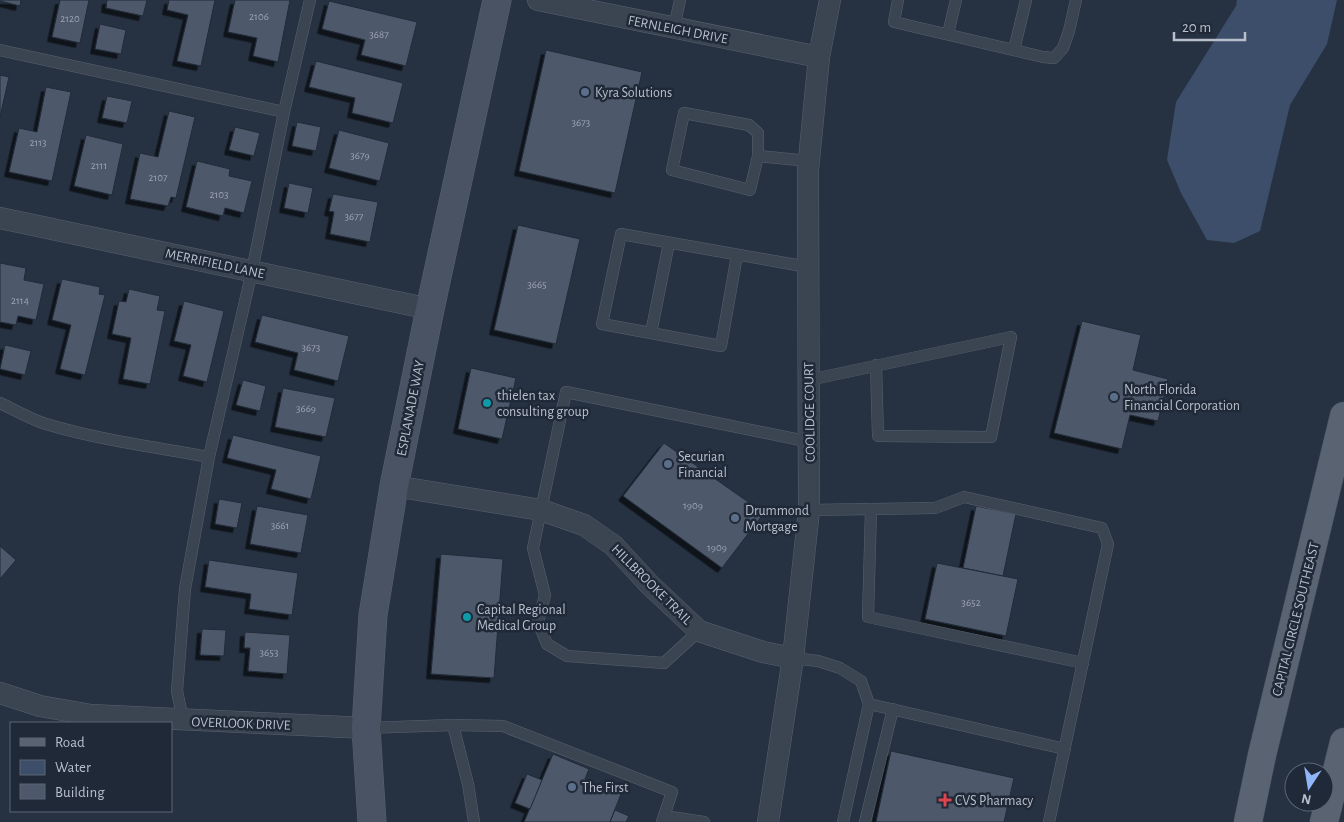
<svg xmlns="http://www.w3.org/2000/svg" width="1344" height="822" viewBox="0 0 1344 822" font-family="'Alegreya Sans',sans-serif">
  <defs>
    <filter id="shadow"><feDropShadow dx="-4.5" dy="4.5" stdDeviation="0" flood-color="#0009"/></filter>
  </defs>
  <rect width="100%" height="100%" fill="#263242"/>
  <polygon fill="#3c4e6a" points="1237,0 1337,0 1327,44 1290,105 1260,231 1234,243 1207,240 1181,193 1167,160 1176,102 1236,6"/>
  <g fill="#4d586b" stroke="#212b39" filter="url(#shadow)">
    <polygon points="0,0 21,0 20,6 0,1"/>
    <polygon points="60,0 89,0 80,43 52,37"/>
    <polygon points="107,0 147,0 143,16 106,8"/>
    <polygon points="169,0 215,0 201,66 177,61 188,15 167,10"/>
    <polygon points="235,0 290,0 278,62 253,56 257,38 228,32"/>
    <polygon points="329,1 417,22 406,66 361,55 365,40 322,29"/>
    <polygon points="100,24 126,30 121,54 95,49"/>
    <polygon points="546,50 642,72 615,193 519,171"/>
    <polygon points="316,61 403,83 393,123 352,113 355,98 309,87"/>
    <polygon points="0,75 9,77 0,117"/>
    <polygon points="46,87 71,92 52,181 9,172 19,128 37,132"/>
    <polygon points="107,96 132,101 127,123 102,118"/>
    <polygon points="169,111 195,117 176,198 171,197 168,206 130,199 140,153 158,157"/>
    <polygon points="297,122 321,127 316,151 292,146"/>
    <polygon points="235,127 260,133 254,156 229,150"/>
    <polygon points="339,130 389,143 380,181 329,168"/>
    <polygon points="86,135 123,144 112,195 74,186"/>
    <polygon points="197,161 230,169 229,176 252,181 244,213 225,208 223,216 186,207"/>
    <polygon points="289,183 313,188 308,213 284,208"/>
    <polygon points="333,194 378,202 370,242 330,234 334,212 329,211"/>
    <polygon points="518,225 580,239 556,344 494,330"/>
    <polygon points="0,263 26,268 24,280 44,284 36,320 18,316 16,325 0,322"/>
    <polygon points="62,279 100,287 99,294 105,295 85,375 60,369 71,325 52,320"/>
    <polygon points="129,289 160,296 157,310 165,311 150,384 123,379 131,338 112,334 119,301 126,302"/>
    <polygon points="184,301 224,311 207,382 183,376 191,345 174,341"/>
    <polygon points="262,315 349,336 338,381 294,370 298,353 255,342"/>
    <polygon points="1082,321 1141,335 1133,370 1168,379 1158,421 1130,415 1122,449 1054,433"/>
    <polygon points="5,345 31,351 25,375 0,369"/>
    <polygon points="471,368 516,378 502,439 458,429"/>
    <polygon points="243,380 266,386 260,411 236,405"/>
    <polygon points="283,388 335,398 326,437 275,427"/>
    <polygon points="233,435 321,456 311,499 271,489 276,470 227,458"/>
    <polygon points="664,443 764,513 722,568 623,496"/>
    <polygon points="219,499 242,503 237,528 215,524"/>
    <polygon points="257,506 308,515 301,553 250,544"/>
    <polygon points="976,506 1016,514 1003,576 963,568"/>
    <polygon points="0,546 16,560 0,579"/>
    <polygon points="441,554 503,559 494,678 431,674"/>
    <polygon points="209,560 298,573 292,615 249,609 251,594 205,587"/>
    <polygon points="937,563 1018,579 1006,636 925,619"/>
    <polygon points="202,629 226,630 224,656 200,655"/>
    <polygon points="245,632 290,635 287,674 248,671 250,648 244,648"/>
    <polygon points="891,751 1014,778 1004,822 876,822"/>
    <polygon points="553,754 589,769 585,779 621,794 610,822 524,822"/>
    <polygon points="527,774 542,780 530,809 515,803"/>
    <polygon points="615,810 629,816 626,822 610,822"/>
  </g>
  <g fill="none" stroke-linecap="round" stroke-linejoin="round">
    <g stroke="#59626f" stroke-width="12">
      <g id="lane">
        <polyline points="898,0 894,22 1043,57 1054,58 1063,48 1069,31 1076,0"/>
        <polyline points="674,28 680,0"/>
        <polyline points="948,34 956,0"/>
        <polyline points="0,50 284,112"/>
        <polyline points="1014,50 1026,0"/>
        <polygon points="684,113 749,125 758,133 758,156 750,190 672,170"/>
        <polyline points="758,156 809,161"/>
        <polyline points="737,255 721,346 602,324 621,234 808,267"/>
        <polyline points="651,333 669,243"/>
        <polyline points="809,380 1011,337 991,437 878,436 876,365"/>
        <path d="M0,403C15,410 30,419 46,424C99,440 155,447 209,457"/>
        <polyline points="871,509 868,617 1083,663"/>
        <polyline points="809,510 935,508 964,497 1102,528 1108,544 1049,822"/>
        <polyline points="699,631 664,663 567,656 547,644 538,622 545,595 533,548 566,392 810,442"/>
        <polyline points="793,658 818,661 840,668 861,681 869,704 843,822"/>
        <polyline points="869,704 1065,749"/>
        <polyline points="183,720 177,691 185,589 209,457 252,271 284,112 310,0"/>
        <polyline points="453,725 468,784 474,822"/>
        <polyline points="366,728 453,725 503,726 672,792 662,822"/>
        <polyline points="664,816 704,822"/>
        <polyline points="865,822 893,709"/>
      </g>
    </g>
    <g stroke="#59626f" stroke-width="22">
      <g id="street">
        <polyline points="538,0 819,57"/>
        <polyline points="0,218 430,309"/>
        <polyline points="394,486 541,510 584,525 613,545 650,585 699,631 763,652 793,658"/>
        <polyline points="0,693 40,706 91,715 366,728"/>
        <polyline points="768,822 793,658 809,510 808,170 819,57 830,0"/>
      </g>
    </g>
    <g stroke="#59626f" stroke-width="29">
      <polyline id="secondary" points="372,822 366,728 373,615 394,486 430,309 497,0"/>
    </g>
    <g stroke="#444d5b" stroke-width="29">
      <g id="primary">
        <polyline points="1248,822 1262,755 1344,416"/>
        <polyline points="1324,822 1344,742"/>
      </g>
    </g>
    <use href="#lane" stroke="#3b4451" stroke-width="11"/>
    <use href="#street" stroke="#3b4451" stroke-width="21"/>
    <use href="#secondary" stroke="#495364" stroke-width="28"/>
    <use href="#primary" stroke="#596371" stroke-width="28"/>
  </g>
  <g fill="#5c6f8a" stroke="#1f2937" stroke-width="2">
    <circle cx="585" cy="92" r="5"/>
    <circle cx="1114" cy="397" r="5"/>
    <circle cx="668" cy="464" r="5"/>
    <circle cx="735" cy="518" r="5"/>
    <circle cx="572" cy="787" r="5"/>
  </g>
  <g fill="#0f9aa8" stroke="#1f2937" stroke-width="2">
    <circle cx="487" cy="403" r="5"/>
    <circle cx="467" cy="617" r="5"/>
  </g>
  <path fill="#e0444e" stroke="#1f2937" stroke-width="2" d="M942.5 792.5h5v5h5v5h-5v5h-5v-5h-5v-5h5z"/>
  <g text-anchor="middle" stroke-width="5" stroke-linejoin="round" paint-order="stroke">
    <g font-size="11" fill="#9da5b3">
      <text x="259" y="20">2106</text>
      <text x="70" y="22">2120</text>
      <text x="379" y="38">3687</text>
      <text x="581" y="126">3673</text>
      <text x="38" y="146">2113</text>
      <text x="360" y="159">3679</text>
      <text x="99" y="169">2111</text>
      <text x="158" y="181">2107</text>
      <text x="219" y="198">2103</text>
      <text x="354" y="220">3677</text>
      <text x="537" y="288">3665</text>
      <text x="20" y="304">2114</text>
      <text x="311" y="351">3673</text>
      <text x="306" y="412">3669</text>
      <text x="693" y="509">1909</text>
      <text x="280" y="529">3661</text>
      <text x="717" y="551">1909</text>
      <text x="971" y="606">3652</text>
      <text x="269" y="656">3653</text>
    </g>
    <g font-size="14" fill="#b8bfcb" stroke="#1f2937">
      <text transform="translate(678 29) rotate(11)" y="5">FERNLEIGH DRIVE</text>
      <text transform="translate(215 263) rotate(12)" y="5">MERRIFIELD LANE</text>
      <text transform="translate(410 408) rotate(-79)" y="5">ESPLANADE WAY</text>
      <text transform="translate(809 412) rotate(-91)" y="5">COOLIDGE COURT</text>
      <text transform="translate(652 584) rotate(45)" y="5">HILLBROOKE TRAIL</text>
      <text transform="translate(1295 619) rotate(-76)" y="5">CAPITAL CIRCLE SOUTHEAST</text>
      <text transform="translate(241 723) rotate(2)" y="5">OVERLOOK DRIVE</text>
    </g>
    <g font-size="14" fill="#b8bfcb" stroke="#1f2937" text-anchor="start">
      <text x="595" y="97">Kyra Solutions</text>
      <text x="1124" y="394">North Florida<tspan x="1124" dy="16">Financial Corporation</tspan></text>
      <text x="497" y="400">thielen tax<tspan x="497" dy="16">consulting group</tspan></text>
      <text x="678" y="461">Securian<tspan x="678" dy="16">Financial</tspan></text>
      <text x="745" y="515">Drummond<tspan x="745" dy="16">Mortgage</tspan></text>
      <text x="477" y="614">Capital Regional<tspan x="477" dy="16">Medical Group</tspan></text>
      <text x="582" y="792">The First</text>
      <text x="955" y="805">CVS Pharmacy</text>
    </g>
  </g>
  <rect x="10" y="722" width="162" height="90" fill="#1f2937" stroke="#5c6572"/>
  <rect x="20" y="738" width="25" height="8" fill="#596371" stroke="#5c6572"/>
  <text x="55" y="747" font-size="15" fill="#b8bfcb">Road</text>
  <rect x="20" y="760" width="25" height="15" fill="#3c4e6a" stroke="#5c6572"/>
  <text x="55" y="772" font-size="15" fill="#b8bfcb">Water</text>
  <rect x="20" y="784" width="25" height="15" fill="#4d586b" stroke="#5c6572"/>
  <text x="55" y="797" font-size="15" fill="#b8bfcb">Building</text>
  <g transform="translate(1309 787) rotate(192)"><circle r="24" fill="#1f2937" stroke="#5c6572"/>
  <path d="M0-4L9 19L0 12L-9 19Z" fill="#91b6f8"/>
  <text y="-8" font-size="14" font-weight="bold" text-anchor="middle" fill="#b8bfcb">N</text>
  </g>
  <path d="M1174 32v8h71v-8" fill="none" stroke="#b8bfcb" stroke-width="2.5"/>
  <text x="1182" y="32" font-size="15" fill="#b8bfcb" stroke="#1f2937" stroke-width="4" paint-order="stroke">20 m</text>
</svg>
